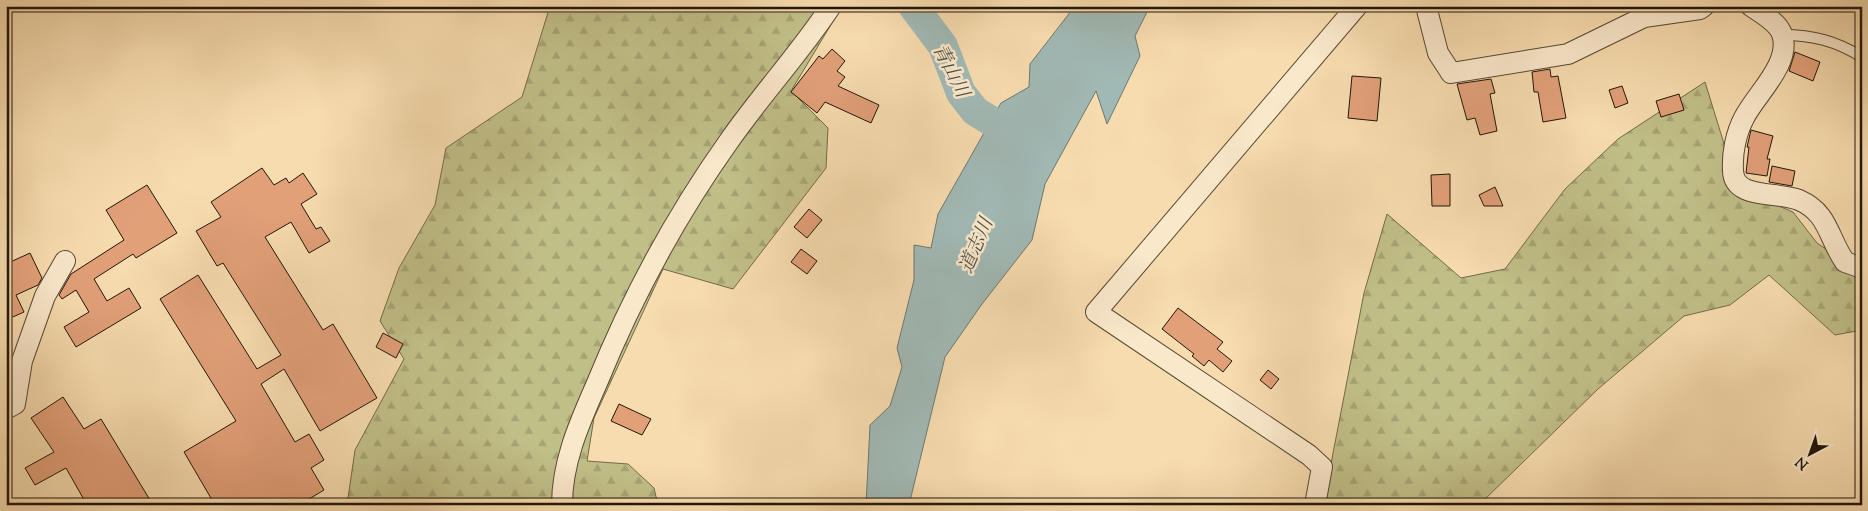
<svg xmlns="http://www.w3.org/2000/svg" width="1868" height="511" viewBox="0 0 1868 511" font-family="'Sorts Mill Goudy','Noto Serif JP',serif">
  <defs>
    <pattern id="forest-firs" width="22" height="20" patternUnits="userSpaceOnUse" patternTransform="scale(1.25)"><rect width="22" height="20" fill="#c1bf88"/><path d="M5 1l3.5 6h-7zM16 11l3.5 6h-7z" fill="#a6a374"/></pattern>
  </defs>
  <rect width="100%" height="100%" fill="#f7dcaf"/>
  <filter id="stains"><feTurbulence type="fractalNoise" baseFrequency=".004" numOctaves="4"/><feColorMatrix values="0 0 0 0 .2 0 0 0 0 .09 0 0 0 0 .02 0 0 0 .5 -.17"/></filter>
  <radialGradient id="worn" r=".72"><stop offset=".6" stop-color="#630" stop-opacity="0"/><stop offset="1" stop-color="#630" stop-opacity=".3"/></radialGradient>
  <g fill="url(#forest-firs)" stroke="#726a48">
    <polygon points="550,6 837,6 838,13 791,91 828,128 826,168 733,289 663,269 594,418 587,461 628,464 654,488 658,505 342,505 348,498 355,450 404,359 380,321 399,268 435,205 446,148 522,97"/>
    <polygon points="1705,82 1738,189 1793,212 1817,243 1862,273 1862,330 1835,335 1769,275 1730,305 1684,316 1598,389 1479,505 1323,505 1364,293 1387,214 1461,278 1505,269 1565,189 1618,139"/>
  </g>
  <polygon fill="#a1b9b5" stroke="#6e7870" points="1075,6 1150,6 1135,36 1140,56 1107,124 1096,91 1045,184 1032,240 982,304 945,357 909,505 866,505 870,425 890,406 902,367 897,348 914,280 914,245 931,248 938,214 1001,103 1029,87 1030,64"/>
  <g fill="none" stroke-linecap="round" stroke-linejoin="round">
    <polyline stroke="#a1b9b5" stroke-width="30" points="913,6 943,46 961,93 975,111 1025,142"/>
  </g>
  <g fill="#e2a079" stroke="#221609">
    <polygon points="832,49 845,61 837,71 845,77 838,86 879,105 871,123 825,102 817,113 791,92 819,56 823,59"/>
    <polygon points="1795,52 1820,62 1813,81 1789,71"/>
    <polygon points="1550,69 1551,77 1558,76 1566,118 1543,122 1538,92 1534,92 1532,72"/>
    <polygon points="1352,76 1381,78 1377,121 1348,118"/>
    <polygon points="1491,79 1495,93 1490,94 1497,131 1480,135 1475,118 1467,120 1457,84"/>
    <polygon points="1622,86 1628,103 1615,108 1609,90"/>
    <polygon points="1679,94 1684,110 1661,117 1656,101"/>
    <polygon points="1751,130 1773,136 1767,159 1770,159 1767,176 1746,173 1749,147 1747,147"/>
    <polygon points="1772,166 1795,171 1792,186 1769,182"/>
    <polygon points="262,168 274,185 286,178 289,183 303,173 317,194 301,204 316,229 321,227 330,241 309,253 291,222 265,237 323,330 333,324 377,398 320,431 284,369 261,384 295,442 309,434 324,460 311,468 324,490 299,505 215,505 184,452 236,421 160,299 198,275 257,369 281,355 223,263 217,266 196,231 221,217 211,202"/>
    <polygon points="1450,174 1450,206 1432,206 1431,175"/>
    <polygon points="147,185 177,233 136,258 133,254 94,279 107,301 129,288 141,308 76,347 64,327 89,312 76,290 62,299 59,295 71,274 124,240 106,210"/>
    <polygon points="1495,187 1503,206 1484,206 1479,195"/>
    <polygon points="809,209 822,220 807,238 794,227"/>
    <polygon points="801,249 817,261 807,274 791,262"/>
    <polygon points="30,253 42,278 38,285 16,295 24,312 6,320 6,264"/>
    <polygon points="1178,308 1223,342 1217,349 1232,361 1223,372 1209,360 1204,366 1192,356 1194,354 1162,329"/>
    <polygon points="383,333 403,344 396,358 376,347"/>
    <polygon points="1268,370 1279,379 1271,389 1260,380"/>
    <polygon points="63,397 84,429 101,419 153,505 87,505 66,468 35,485 25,468 54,452 31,418"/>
    <polygon points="619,404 651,419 642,435 611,421"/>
  </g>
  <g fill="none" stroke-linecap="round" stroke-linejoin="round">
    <g stroke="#574832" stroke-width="12">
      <path id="lane" d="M1783,35C1813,35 1836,41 1862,57"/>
    </g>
    <g stroke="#574832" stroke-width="22">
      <g id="street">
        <polyline points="1426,6 1438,53 1451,73 1568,54 1644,17 1700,9 1704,6"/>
        <path d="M1751,6C1761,13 1778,22 1782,34C1792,63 1756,94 1744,118C1736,133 1732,153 1733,170C1733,200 1777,191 1799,200C1829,213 1828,238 1845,262L1862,268"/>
        <polyline points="6,409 15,404 22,361 45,296 65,261"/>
        <path d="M562,505C562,461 580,422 597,383C632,297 675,217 729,141C761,95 800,53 831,6"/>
        <polyline points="1315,505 1322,467 1309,455 1096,312 1357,6"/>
      </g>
    </g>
    <use href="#lane" stroke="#fae8cb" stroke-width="10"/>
    <use href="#street" stroke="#fae8cb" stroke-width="20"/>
  </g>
  <g text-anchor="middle" stroke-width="5" stroke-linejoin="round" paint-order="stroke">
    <g font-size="19" font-style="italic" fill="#4e4f45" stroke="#fae8cb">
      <text transform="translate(952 70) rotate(63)" y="7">青山川</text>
      <text transform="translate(975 245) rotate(-67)" y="7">道志川</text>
    </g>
  </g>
  <rect width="1868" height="511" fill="none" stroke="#f7dcaf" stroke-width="25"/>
  <rect x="8" y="8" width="1853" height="496" fill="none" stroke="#221609" stroke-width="2.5"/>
  <rect x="12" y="12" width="1843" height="486" fill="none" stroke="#221609"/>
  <g transform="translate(1810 454) rotate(221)" stroke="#fae8cb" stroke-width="4" paint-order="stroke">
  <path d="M0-4L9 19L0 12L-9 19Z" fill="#221609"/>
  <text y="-8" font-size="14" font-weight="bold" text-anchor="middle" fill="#221609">N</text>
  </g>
  <rect width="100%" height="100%" filter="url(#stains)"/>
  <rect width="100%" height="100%" fill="url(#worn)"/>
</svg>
